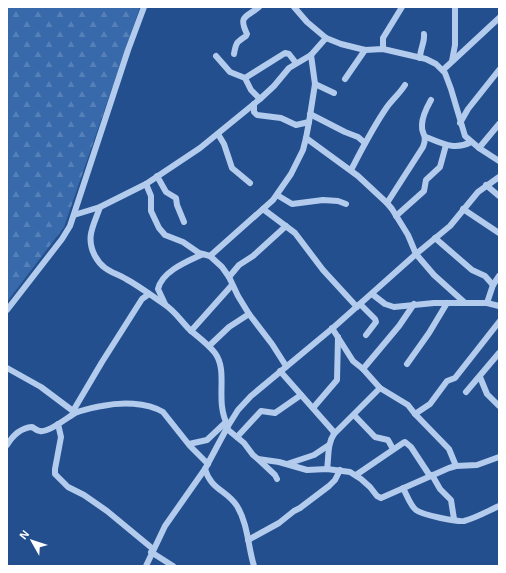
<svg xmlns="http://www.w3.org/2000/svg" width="506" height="573" viewBox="0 0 506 573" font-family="Helvetica,sans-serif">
  <defs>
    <pattern id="forest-firs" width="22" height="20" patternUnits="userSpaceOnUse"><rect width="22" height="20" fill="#3769ab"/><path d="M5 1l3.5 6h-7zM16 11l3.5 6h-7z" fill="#5580b8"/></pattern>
  </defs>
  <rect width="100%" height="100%" fill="#234f8e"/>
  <polygon fill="url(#forest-firs)" points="7,7 140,7 64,227 7,302"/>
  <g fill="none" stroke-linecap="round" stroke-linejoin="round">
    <g stroke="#b3cbec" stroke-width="6">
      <polyline points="294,7 307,22 326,38 341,44 365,50 383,49 426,59 436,64 445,73 451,89 465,136 479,148 499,161"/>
      <polyline points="383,49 383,38 402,7"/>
      <path d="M234,54C236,42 237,42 246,36L247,34C238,15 246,18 259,7"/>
      <polyline points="216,56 230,72 245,78 251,90 260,99"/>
      <path d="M420,58C420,49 425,42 424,34"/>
      <polyline points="452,61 455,45 455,7"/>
      <polyline points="443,70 499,18"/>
      <polyline points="245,78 285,53 289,54 296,63"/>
      <polyline points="345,79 365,50"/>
      <polyline points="315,84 334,93"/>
      <polyline points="254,104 254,112 257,115 281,118 296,125 309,122"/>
      <polyline points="310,114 345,132 358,137 365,143"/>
      <polyline points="460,123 468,109 499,70"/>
      <polyline points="218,134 224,144 232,168 250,183"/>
      <path d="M426,137C442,143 454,151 471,142"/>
      <polyline points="306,138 358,176 387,203 392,209 408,235 416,254 434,275 464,302"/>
      <polyline points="479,148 499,124"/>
      <path d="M351,170C362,149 373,127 387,107C393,99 400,93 405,85"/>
      <polyline points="157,176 166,192 176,198 177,205 184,222"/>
      <polyline points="146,184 151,196 151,211 159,228 165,235 183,242 199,253 210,256 222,267 229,277 238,296 249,314 272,344 286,366"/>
      <polyline points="486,185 499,196"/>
      <polyline points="277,195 292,204 323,200 338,201 346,204"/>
      <path d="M387,203L423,147C428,134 421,135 422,125C422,116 427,107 431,100"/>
      <path d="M100,207C94,225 85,237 95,256C103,271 114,272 126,279C139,286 152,296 164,304C175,311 181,321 190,330C198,337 208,344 215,353C229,372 214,401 228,426"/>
      <polyline points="263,209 295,233 323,270 357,307"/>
      <polyline points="463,209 499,233"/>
      <polyline points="74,215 100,207 146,184 200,148 260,99 274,86 289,68 311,55 326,38"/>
      <polyline points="396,216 424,191 426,180 440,167 446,145"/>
      <polyline points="435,238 472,270 485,276 493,285"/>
      <polyline points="210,256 273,200 291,174 303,150 306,138 309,122 315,84 311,55"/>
      <polyline points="229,277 239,265 253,256 286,226"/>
      <polyline points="372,294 385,304 394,307 434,303 487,303 499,306"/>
      <polyline points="487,303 493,285 499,276"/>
      <path d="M165,304L158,289C162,271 188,261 203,254"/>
      <polyline points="360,304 375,319 376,322 366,335"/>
      <polyline points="7,310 62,239 70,226 128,50 144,7"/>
      <polyline points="332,328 353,361 363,369 380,388 408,405 415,414 449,449 456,466"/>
      <polyline points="191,331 232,285"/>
      <polyline points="209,346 229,327 249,314"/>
      <polyline points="407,364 429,333 447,303"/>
      <path d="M7,368L41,387L73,411L77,412C86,410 93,407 102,406C121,402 146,402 163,412L190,446L208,464"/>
      <polyline points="363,369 399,326 414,304"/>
      <path d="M280,371L333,431L334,434C327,444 329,457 327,469"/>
      <polyline points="480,377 487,394 499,406"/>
      <polyline points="466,392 499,353"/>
      <polyline points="313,408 337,380 338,337"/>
      <polyline points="73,411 102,362 142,299 149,294"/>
      <polyline points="415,414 430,404 447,381 455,378 499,322"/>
      <polyline points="354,415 375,437 388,440 393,449"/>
      <polyline points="58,424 61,437 55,469 55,474 68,487 84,495 107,511 153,549"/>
      <polyline points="227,429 244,443 253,455 258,459 279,462 307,470 327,469 350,472 361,479 370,487 377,496 381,498 449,468 456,466 477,465 499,457"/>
      <polyline points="334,434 380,388"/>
      <polyline points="237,437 261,411 275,413 301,395"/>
      <polyline points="189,444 207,440 226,422"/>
      <path d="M7,445C13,435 20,428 32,427C34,428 37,431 40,431C49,433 69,416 77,412"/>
      <polyline points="258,459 275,475 277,479"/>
      <polyline points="287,464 314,455 329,445"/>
      <path d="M205,469C211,490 227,490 237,506C248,524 248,547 254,566"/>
      <polyline points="356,475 403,443 405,442 411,447 430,476"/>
      <polyline points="432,475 440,489 451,500 454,519"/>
      <path d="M403,488C407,495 410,505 416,510C422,515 457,522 464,521C476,518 488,511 499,506"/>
      <polyline points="248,540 279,523 294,511 300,508 329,486 335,480 340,470"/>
      <polyline points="151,552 173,566"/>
      <polyline points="146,566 165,526 205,469 228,426 238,410 251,396 334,327 416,254 450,226 478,192 499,177"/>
    </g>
  </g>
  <rect width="506" height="573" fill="none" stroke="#ffffff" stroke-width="16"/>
  <g transform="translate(32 541) rotate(309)" stroke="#234f8e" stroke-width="3" paint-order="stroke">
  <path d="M0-3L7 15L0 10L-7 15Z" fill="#ffffff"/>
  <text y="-6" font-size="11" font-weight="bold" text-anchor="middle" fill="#ffffff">N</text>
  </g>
</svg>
